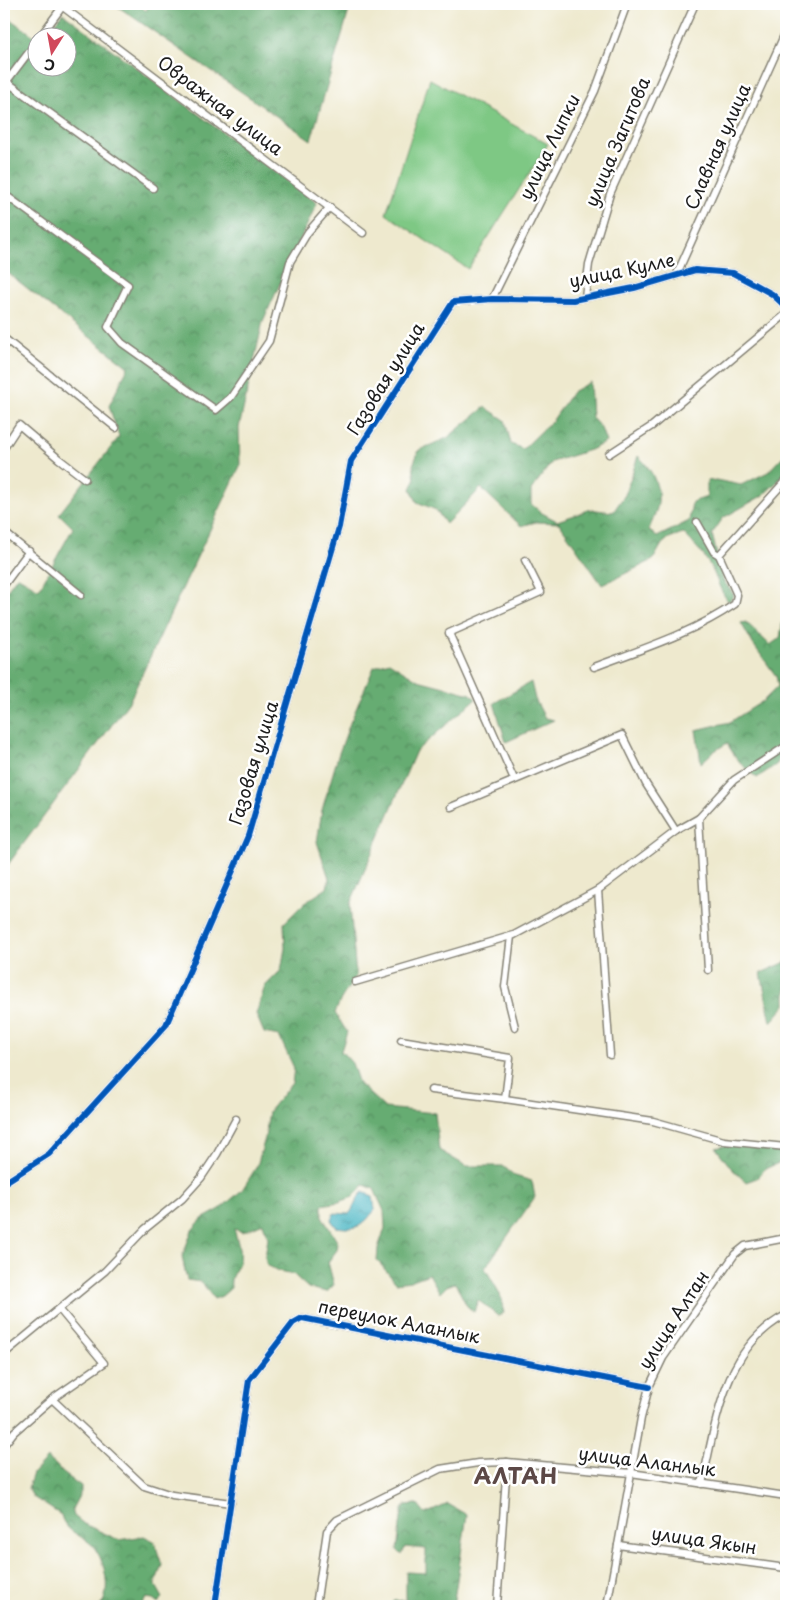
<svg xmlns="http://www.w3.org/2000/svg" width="790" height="1610" viewBox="0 0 790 1610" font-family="'Playpen Sans',sans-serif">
  <defs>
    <pattern id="forest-crowns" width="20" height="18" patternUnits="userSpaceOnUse" patternTransform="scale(1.25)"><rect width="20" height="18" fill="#66ac72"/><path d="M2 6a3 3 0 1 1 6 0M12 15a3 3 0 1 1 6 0" fill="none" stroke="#538b5d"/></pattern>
    <pattern id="water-ripples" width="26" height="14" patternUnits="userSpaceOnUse" patternTransform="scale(1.25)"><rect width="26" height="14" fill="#49b6c3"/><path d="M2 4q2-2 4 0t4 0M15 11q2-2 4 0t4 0" fill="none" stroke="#3c939e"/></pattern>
  </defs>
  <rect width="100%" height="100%" fill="#fff"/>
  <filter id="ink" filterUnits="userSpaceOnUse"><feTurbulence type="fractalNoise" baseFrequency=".02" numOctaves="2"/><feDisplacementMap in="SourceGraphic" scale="10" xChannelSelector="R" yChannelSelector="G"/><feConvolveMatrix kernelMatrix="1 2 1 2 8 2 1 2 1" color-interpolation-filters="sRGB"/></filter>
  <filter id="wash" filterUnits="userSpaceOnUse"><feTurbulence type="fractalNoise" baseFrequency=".0096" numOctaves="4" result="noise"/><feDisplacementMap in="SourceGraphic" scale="20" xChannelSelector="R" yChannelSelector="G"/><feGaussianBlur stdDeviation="1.12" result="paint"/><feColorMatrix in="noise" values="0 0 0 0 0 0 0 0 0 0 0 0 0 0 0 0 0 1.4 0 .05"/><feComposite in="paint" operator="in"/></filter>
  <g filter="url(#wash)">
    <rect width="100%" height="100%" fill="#eee9ce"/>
    <polygon fill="#7ec884" stroke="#4d7250" points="430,79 548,144 468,269 386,214"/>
    <g fill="url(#forest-crowns)" stroke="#416447">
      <polygon points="114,4 139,4 146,11 149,4 351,4 311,140"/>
      <polygon points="63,13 317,203 263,321 239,428 240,466 129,702 4,870 4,594 17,576 39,589 73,528 59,514 119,437 109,406 128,367 4,270 4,15 37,38 38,68 68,68 68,38 44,37"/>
      <path d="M590,382L592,418L601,428L606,442L590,450L552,462L531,490V504L542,513L557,521L581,513L588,509L613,512L625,495L638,456C651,468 660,485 658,503C657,511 652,521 649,530L657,537L689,521L692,502L707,497V481L716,480L741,485L768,472L782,457H786V474L762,496L723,518L712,534L723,580L734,595L729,602C721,593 718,582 713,571C705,555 695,545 683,533L669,538L662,544L653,560L602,585L559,523L536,522L521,526L481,488L446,524L436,510L417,502L411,489L415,480L413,465L419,450L447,438L485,407L505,420L511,444L523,449L553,420L572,392Z"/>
      <path d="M786,609V745L777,764L757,778C744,768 735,758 727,743L713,752L701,763L696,730L730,722L763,701L778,686L776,676L753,644L741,623L746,622L770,645L780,638L784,613Z"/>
      <path d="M389,662L418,680L471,694L476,699L416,751L350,904L356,976L341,999L335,1013L347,1032L341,1051L352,1063L359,1084L385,1108L435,1113L439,1150L466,1166H503L515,1176L532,1181L535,1197L485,1268L500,1294L504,1313L498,1316L478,1300L474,1312L467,1306L455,1283L447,1286L440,1293L429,1274L410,1281L396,1283L377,1260L378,1248L385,1228L384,1211L374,1189L364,1185L353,1197L339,1202L322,1205V1216L338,1243L337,1250L328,1262L334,1285L327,1292L308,1288L293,1274L276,1270L267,1265L265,1257L268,1238L263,1223L243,1232L234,1229C237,1239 241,1251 239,1261C237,1273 229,1273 231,1288L222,1296L214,1299L201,1282L187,1280L182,1257L192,1230L202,1219L220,1209L242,1190L257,1166L265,1138L269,1111L292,1083L294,1068L279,1036L264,1033L256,1014L265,986L281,970L285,948L284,923L303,904L327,888L329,878L317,842L322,810L338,756L350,723L374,667Z"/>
      <polygon points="531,682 535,699 545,718 554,720 506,742 494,703"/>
      <polygon points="786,962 786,1005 771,1022 761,973"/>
      <polygon points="739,1142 753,1148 786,1150 786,1161 783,1161 765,1169 757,1178 746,1182 731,1168 716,1148"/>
      <path d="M47,1458L55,1464L63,1473L81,1486V1492L72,1509L74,1516L84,1524L119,1540L144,1536L154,1541L162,1565L155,1584L163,1598L158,1603L153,1599L146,1598L142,1606H100C113,1592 104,1556 91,1544C81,1535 64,1531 61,1515L33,1497L28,1488L33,1473Z"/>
      <polygon points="417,1504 425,1514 448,1504 467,1515 453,1606 393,1606 393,1601 406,1600 406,1572 426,1573 426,1549 405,1547 402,1555 397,1550 402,1510 406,1505"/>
    </g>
    <path fill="url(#water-ripples)" stroke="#326970" d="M363,1192L373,1196L375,1210C361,1227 359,1230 336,1227L331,1220L334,1213L349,1214C355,1207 357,1196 363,1192Z"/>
  </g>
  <g filter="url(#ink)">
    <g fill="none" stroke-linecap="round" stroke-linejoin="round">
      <g stroke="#858275" stroke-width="9">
        <g id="street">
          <polyline points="59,4 363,233"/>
          <polyline points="39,38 62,7"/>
          <polyline points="7,82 153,188"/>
          <polyline points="4,85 38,40"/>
          <polyline points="4,194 128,285 108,327 122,343 216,410 231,397 269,341 290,262 308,232 330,207"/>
          <polyline points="676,276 786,31"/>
          <polyline points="585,297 589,264 610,194 695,4"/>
          <polyline points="492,299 595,91 627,4"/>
          <polyline points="4,338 116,428"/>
          <polyline points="4,448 19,425 59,459 85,479"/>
          <polyline points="609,454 652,426 786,314"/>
          <polyline points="697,522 714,552 719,555"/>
          <polyline points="4,532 81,595"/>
          <polyline points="4,585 29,551"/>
          <path d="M594,667C642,649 693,633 735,604L737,595L719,555L786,480"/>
          <polyline points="514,779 449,633 541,592 525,560"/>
          <polyline points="451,807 622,735 646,784 676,831"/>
          <polyline points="598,890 610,1055"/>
          <polyline points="511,936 505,987 515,1027"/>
          <polyline points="708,970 699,818 734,780 783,748 786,749"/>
          <polyline points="355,982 514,935 598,890 676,831 699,818"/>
          <polyline points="401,1040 510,1058 505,1099"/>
          <polyline points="431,1090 505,1099 653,1121 724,1141 786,1147"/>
          <polyline points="4,1183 49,1154 166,1025 248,836 339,527 351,461 453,302 492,299 573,300 634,288 695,270 733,273 772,294 786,307"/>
          <polyline points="4,1354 105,1271 145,1229 182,1199 201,1178 217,1154 236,1119"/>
          <polyline points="52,1399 104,1363 60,1310"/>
          <polyline points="4,1445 14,1432 52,1399 144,1486 172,1495 231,1503"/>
          <path d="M702,1484C716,1422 724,1347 786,1315"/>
          <polyline points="618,1545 786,1568"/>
          <polyline points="215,1606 249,1380 293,1323 302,1318 649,1387"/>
          <polyline points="316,1606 327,1531 337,1520 440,1469 478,1463 507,1462 631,1473 786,1496"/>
          <polyline points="497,1606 507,1462"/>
          <polyline points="607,1606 641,1418 649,1387 663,1358 735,1254 745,1246 786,1238"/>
        </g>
      </g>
      <use href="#street" stroke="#fff" stroke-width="6"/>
      <g stroke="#fff" stroke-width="9">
        <g id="cycleway">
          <polyline points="4,1183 49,1154 166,1025 248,836 339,527 351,461 453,302 492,299 573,300 634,288 695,270 733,273 772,294 786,307"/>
          <polyline points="215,1606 249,1380 293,1323 302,1318 649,1387"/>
        </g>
      </g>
      <use href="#cycleway" stroke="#0057b8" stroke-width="6"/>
    </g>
  </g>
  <g text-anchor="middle" stroke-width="5" stroke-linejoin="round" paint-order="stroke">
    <g font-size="18" fill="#1c1c1c" stroke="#fff">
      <text transform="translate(220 106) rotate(37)" y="6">Овражная улица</text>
      <text transform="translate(618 142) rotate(-67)" y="6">улица Загитова</text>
      <text transform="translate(550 147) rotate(-64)" y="6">улица Липки</text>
      <text transform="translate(718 147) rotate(-66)" y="6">Славная улица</text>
      <text transform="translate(622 271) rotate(-12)" y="6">улица Кулле</text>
      <text transform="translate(386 379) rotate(-58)" y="6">Газовая улица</text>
      <text transform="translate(254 763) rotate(-73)" y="6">Газовая улица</text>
      <text transform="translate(674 1320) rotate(-57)" y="6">улица Алтан</text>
      <text transform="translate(399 1322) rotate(11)" y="6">переулок Аланлык</text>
      <text transform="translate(647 1462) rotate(7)" y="6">улица Аланлык</text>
      <text transform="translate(704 1541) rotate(8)" y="6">улица Якын</text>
    </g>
    <g font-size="22" font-weight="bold" letter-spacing="1" fill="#5c4846" stroke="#fff">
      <text x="516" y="1484">АЛТАН</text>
    </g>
  </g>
  <rect width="790" height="1610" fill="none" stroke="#fff" stroke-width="20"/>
  <g transform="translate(52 52) rotate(191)"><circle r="24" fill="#ffffff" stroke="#a4a4a4"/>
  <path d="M0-4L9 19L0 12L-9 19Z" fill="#d1495b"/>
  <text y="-8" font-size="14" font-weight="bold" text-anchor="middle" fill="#1c1c1c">С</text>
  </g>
</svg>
